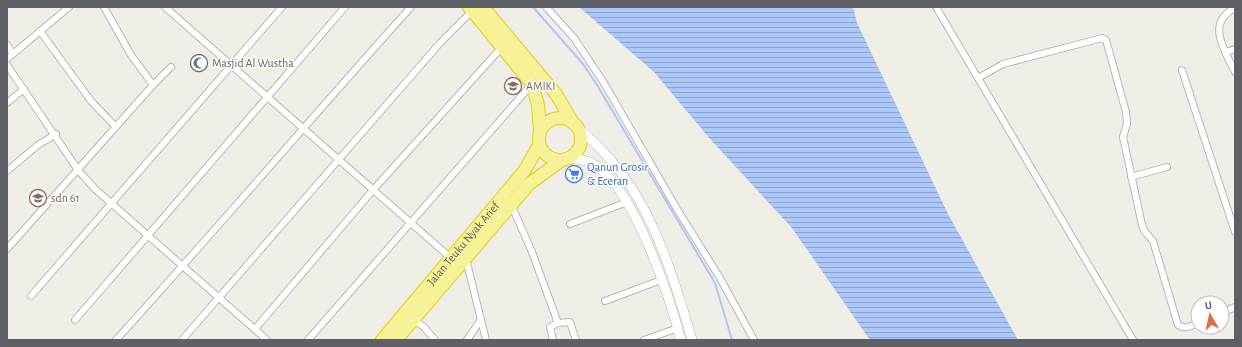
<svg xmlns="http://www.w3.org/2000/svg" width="1242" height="347" viewBox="0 0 1242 347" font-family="'Alegreya Sans',sans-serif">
  <defs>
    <pattern id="water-rules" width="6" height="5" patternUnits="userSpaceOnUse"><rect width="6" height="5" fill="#adc7f8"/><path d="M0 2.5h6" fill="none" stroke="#90a5cd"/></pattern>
  </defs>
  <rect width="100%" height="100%" fill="#efefe7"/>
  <polygon fill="url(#water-rules)" points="579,7 853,7 857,23 948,214 1018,340 870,340 792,228 711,140 654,72"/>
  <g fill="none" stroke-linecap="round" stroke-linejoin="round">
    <polyline stroke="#adc7f8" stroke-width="2" points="533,7 583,64 597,85 715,283 732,340"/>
    <g stroke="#b7b7bc" stroke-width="8">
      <g id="street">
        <polyline points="104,7 131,55 153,85"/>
        <polyline points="165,7 452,259"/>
        <polyline points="546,7 574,38 604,83 677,209 720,278 754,340"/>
        <polyline points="936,7 1133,340"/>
        <path d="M1235,8C1205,23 1225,51 1235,72"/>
        <polyline points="40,31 91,101 116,127"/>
        <polyline points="7,45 13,54"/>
        <polyline points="1226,52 1235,49"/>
        <polyline points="7,59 69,7"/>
        <polyline points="7,65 78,170 95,189 267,340"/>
        <polyline points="1182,70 1235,232"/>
        <path d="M978,78L1003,64L1102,38L1106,40L1126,112L1127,124L1123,137L1142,225L1145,232L1153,241L1178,325C1186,330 1191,326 1198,323"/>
        <polyline points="7,103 24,89"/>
        <polyline points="7,171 38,145 56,134"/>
        <polyline points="1131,177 1167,167"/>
        <polyline points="511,204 532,252 558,323 550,327 553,340"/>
        <polyline points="570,224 627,202"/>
        <polyline points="7,249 153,85 171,67"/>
        <polyline points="466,259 486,340"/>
        <polyline points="31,296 282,7"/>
        <polyline points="605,301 661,280"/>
        <polyline points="1222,313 1235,307"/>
        <polyline points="75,320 345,7"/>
        <polyline points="414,320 424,327 435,340"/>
        <polyline points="558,323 570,322 576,340"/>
        <polyline points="255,329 373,190 502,47"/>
        <path d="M116,340C216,230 312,117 411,7"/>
        <polyline points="182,340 440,43 472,11"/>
        <polyline points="308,340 532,84"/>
        <polyline points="467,340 480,321"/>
        <polyline points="644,340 678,328"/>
      </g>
    </g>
    <g stroke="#b8b9bf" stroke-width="10">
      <g id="secondary">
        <path d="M577,127C592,140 606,153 618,169C655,215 676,284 692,340"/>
        <path d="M568,158C581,159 593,161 602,170C637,200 669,295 681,340"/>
      </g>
    </g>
    <g stroke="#e3d113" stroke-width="14">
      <g id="highway">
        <polyline points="469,7 532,84 538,105 540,131"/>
        <polyline points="483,7 556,94 573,123"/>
        <circle cx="560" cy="139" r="21"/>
        <path id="s1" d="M382,340L525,170L539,145"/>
        <polyline points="396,340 529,184 562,160"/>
      </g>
    </g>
    <use href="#street" stroke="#fff" stroke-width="6"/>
    <use href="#secondary" stroke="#fff" stroke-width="9"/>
    <use href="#highway" stroke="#f5f298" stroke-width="12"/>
  </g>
  <defs>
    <g id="mosque-ring" transform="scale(0.9)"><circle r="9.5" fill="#fff" stroke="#6b7280" stroke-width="1.5"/><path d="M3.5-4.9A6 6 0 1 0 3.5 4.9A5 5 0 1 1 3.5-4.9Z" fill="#6b7280"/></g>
    <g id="university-ring" transform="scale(0.9)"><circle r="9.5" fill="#fff" stroke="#8d6e63" stroke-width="1.5"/><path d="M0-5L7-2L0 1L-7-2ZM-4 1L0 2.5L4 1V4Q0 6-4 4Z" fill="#8d6e63"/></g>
    <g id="supermarket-ring" transform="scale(0.9)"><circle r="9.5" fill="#fff" stroke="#3f7fe0" stroke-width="1.5"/><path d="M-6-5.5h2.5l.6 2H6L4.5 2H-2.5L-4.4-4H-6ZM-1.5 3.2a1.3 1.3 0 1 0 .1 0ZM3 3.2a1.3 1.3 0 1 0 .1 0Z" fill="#3f7fe0"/></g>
    <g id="school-ring" transform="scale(0.9)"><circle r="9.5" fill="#fff" stroke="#8d6e63" stroke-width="1.5"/><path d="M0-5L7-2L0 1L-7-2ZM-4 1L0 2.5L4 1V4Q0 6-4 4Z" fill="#8d6e63"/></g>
  </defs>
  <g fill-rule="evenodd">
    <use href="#mosque-ring" x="199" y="63"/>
    <use href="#university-ring" x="513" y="86"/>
    <use href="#supermarket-ring" x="574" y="174"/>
    <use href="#school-ring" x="38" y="198"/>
  </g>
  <g text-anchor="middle" stroke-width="3" stroke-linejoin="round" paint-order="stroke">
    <g font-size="12" fill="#5b616d" stroke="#fff" text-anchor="start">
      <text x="212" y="67">Masjid Al Wustha</text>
    </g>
    <g font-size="12" fill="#785e54" stroke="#fff" text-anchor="start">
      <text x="526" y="90">AMIKI</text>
      <text x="51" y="202">sdn 61</text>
    </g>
    <g font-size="12" fill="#366cbe" stroke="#fff" text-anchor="start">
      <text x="587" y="171">Qanun Grosir<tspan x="587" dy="14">&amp; Eceran</tspan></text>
    </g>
    <g font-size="12" fill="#5e6066" stroke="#fff">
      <text dy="4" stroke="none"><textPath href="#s1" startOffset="126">Jalan Teuku Nyak Arief</textPath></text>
    </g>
  </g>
  <rect width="1242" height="347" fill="none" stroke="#5e6066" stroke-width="16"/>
  <g transform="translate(1210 315) rotate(351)"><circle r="19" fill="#ffffff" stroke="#bfbfc2"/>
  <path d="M0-3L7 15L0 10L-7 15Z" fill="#dc6f40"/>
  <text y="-6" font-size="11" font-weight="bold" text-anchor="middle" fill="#5e6066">U</text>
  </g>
</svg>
